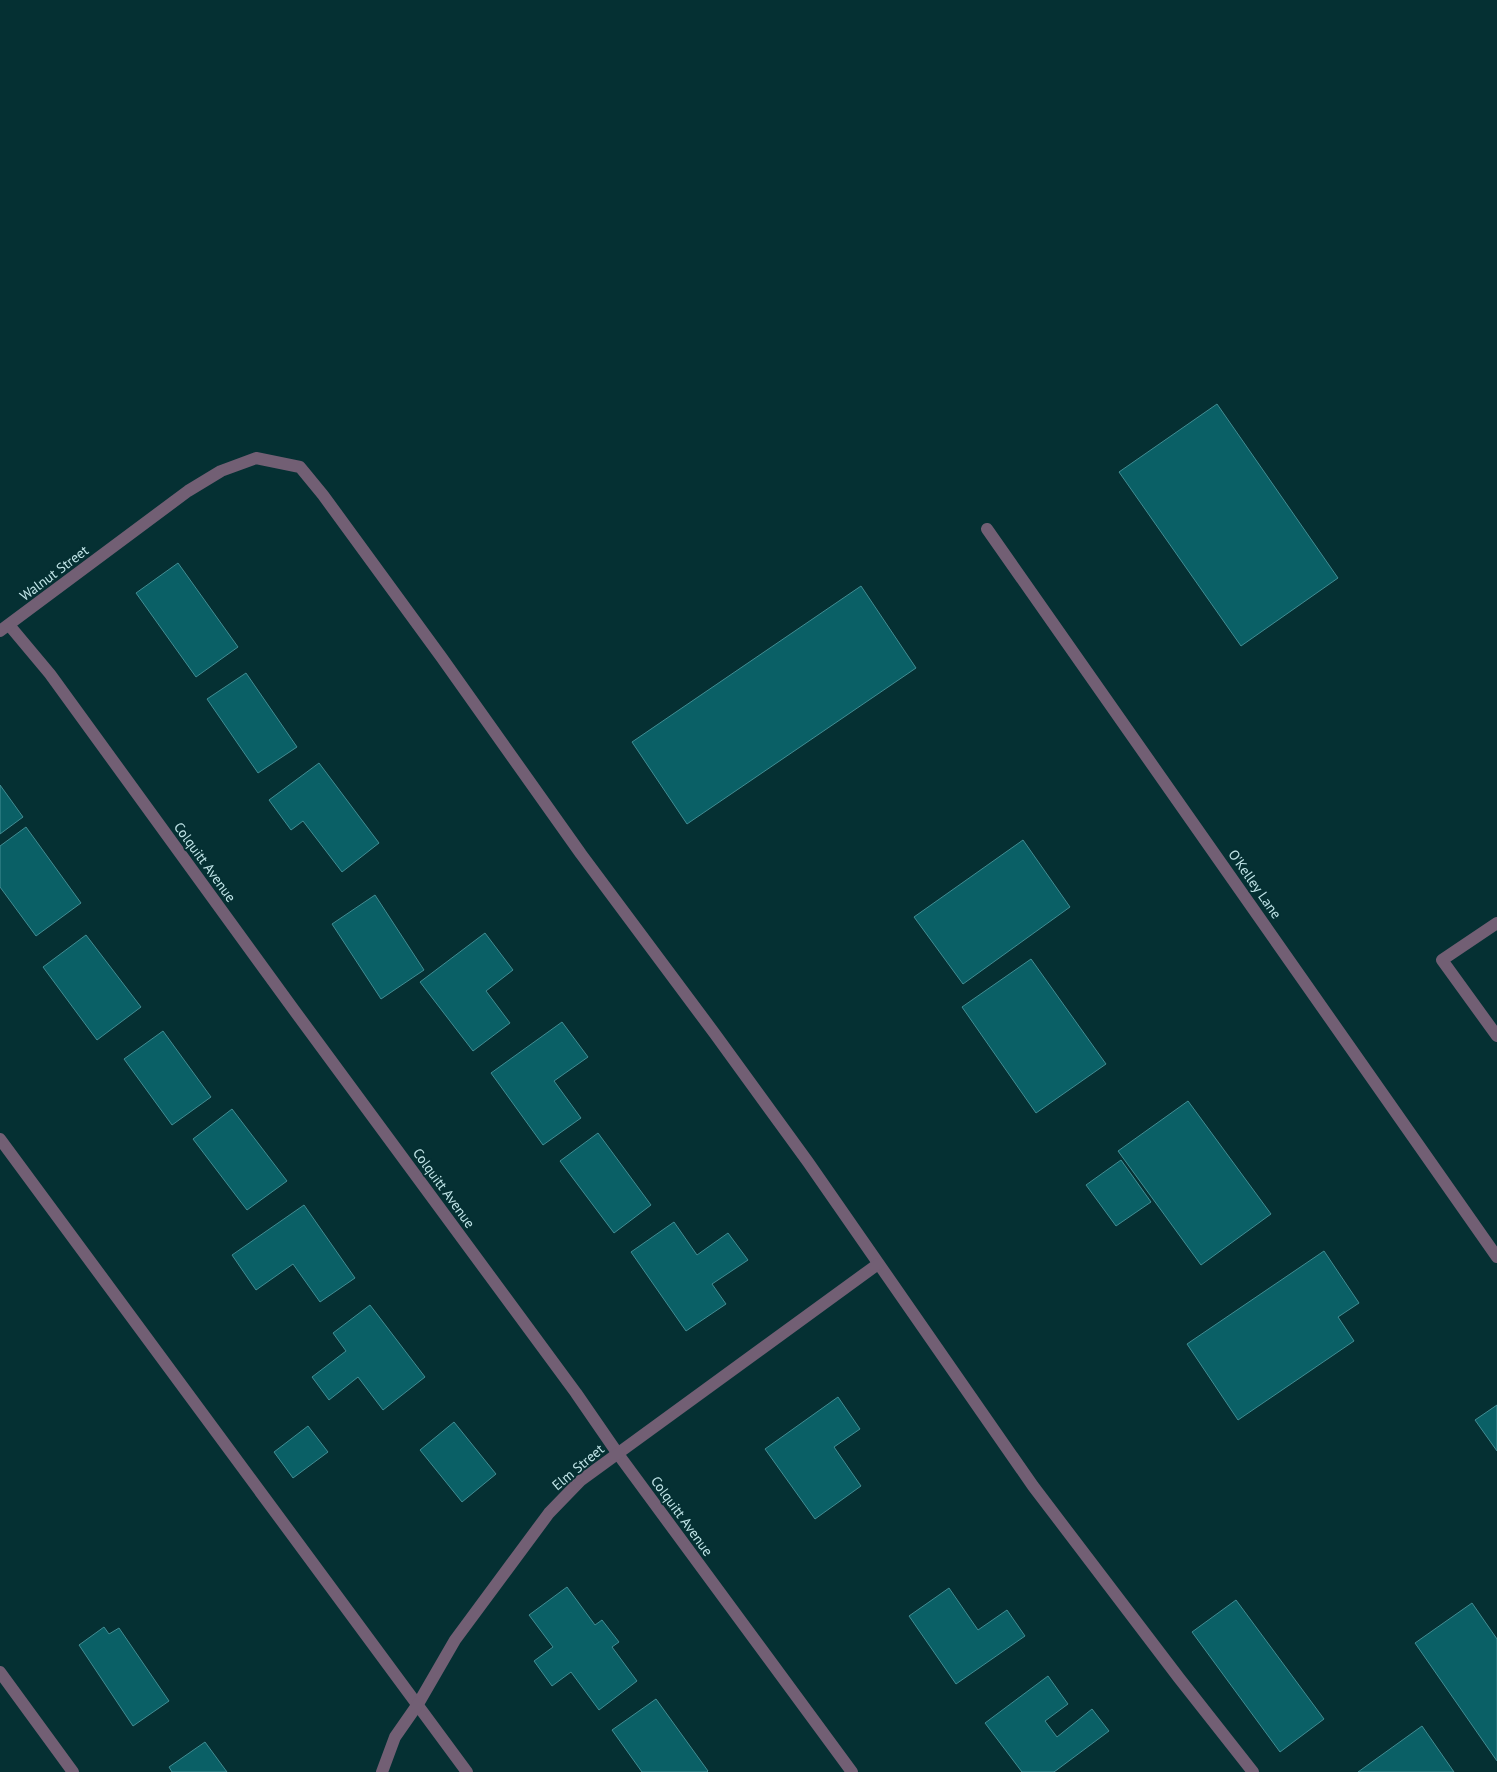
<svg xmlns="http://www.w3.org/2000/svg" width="1497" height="1772" viewBox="0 0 1497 1772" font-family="'PT Sans',sans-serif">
  <rect width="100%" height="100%" fill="#053033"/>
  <g fill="#0a6066" stroke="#428d93">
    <polygon points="1217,404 1338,578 1241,646 1119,472"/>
    <polygon points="178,563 238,647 196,677 136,593"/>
    <polygon points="861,586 916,668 687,824 632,742"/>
    <polygon points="246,673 297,747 258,773 207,699"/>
    <polygon points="319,763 379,843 342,872 303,821 291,830 269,800"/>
    <polygon points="0,785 23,817 0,834"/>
    <polygon points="26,827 81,903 36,936 0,887 0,846"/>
    <polygon points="1023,840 1070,907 963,984 914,917"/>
    <polygon points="375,895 424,970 381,999 332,924"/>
    <polygon points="485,933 513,970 486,991 510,1023 473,1051 420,982"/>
    <polygon points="86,935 141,1007 97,1040 43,967"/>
    <polygon points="1031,959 1106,1064 1036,1113 962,1007"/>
    <polygon points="562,1022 588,1057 554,1081 581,1118 543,1145 491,1073"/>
    <polygon points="163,1031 211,1097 172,1125 124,1059"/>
    <polygon points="1188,1101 1271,1214 1201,1265 1118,1151"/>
    <polygon points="232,1109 287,1181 247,1210 193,1139"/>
    <polygon points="598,1133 651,1205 614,1233 560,1161"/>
    <polygon points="1121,1160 1151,1202 1116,1226 1086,1185"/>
    <polygon points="304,1205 355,1278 320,1302 293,1264 256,1290 232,1255"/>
    <polygon points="674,1222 697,1255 728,1233 748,1260 712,1284 726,1304 686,1331 631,1252"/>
    <polygon points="1324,1251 1359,1303 1338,1317 1354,1341 1238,1420 1187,1344"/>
    <polygon points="370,1305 425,1377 383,1410 358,1377 329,1400 312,1377 346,1351 333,1333"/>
    <polygon points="838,1397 860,1429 834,1447 861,1486 815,1519 765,1449"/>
    <polygon points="1497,1405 1497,1451 1475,1420"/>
    <polygon points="454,1422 496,1474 462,1502 420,1450"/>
    <polygon points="308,1426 328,1452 293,1478 274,1452"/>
    <polygon points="567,1587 595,1625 602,1620 619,1642 612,1647 637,1681 599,1710 571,1672 552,1686 534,1661 553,1647 529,1615"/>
    <polygon points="949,1588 978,1630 1007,1610 1025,1636 956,1684 909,1616"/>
    <polygon points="1236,1600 1324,1719 1280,1752 1192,1632"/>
    <polygon points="1472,1603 1497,1639 1497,1761 1415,1643"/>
    <polygon points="104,1627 109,1634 119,1628 169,1701 133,1726 79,1645"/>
    <polygon points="1048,1676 1068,1704 1045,1721 1057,1737 1092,1709 1109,1731 1054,1772 1022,1772 985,1723"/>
    <polygon points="656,1699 708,1771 707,1772 642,1772 612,1730"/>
    <polygon points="1422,1726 1454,1772 1358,1772"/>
    <polygon points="205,1742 227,1772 172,1772 169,1767"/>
  </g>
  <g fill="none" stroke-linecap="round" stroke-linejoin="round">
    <g stroke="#725f74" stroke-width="12">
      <polyline points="987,529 1497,1257"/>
      <polyline points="9,625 50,674 294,1010 576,1393 618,1454 852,1772"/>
      <polyline points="0,631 188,491 221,471 256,458 300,467 323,495 442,658 581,854 715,1034 808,1162 1033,1486 1179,1678 1253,1772"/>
      <polyline points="1497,923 1442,960 1497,1036"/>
      <polyline points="0,1139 467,1772"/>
      <polyline points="0,1672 73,1772"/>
      <polyline points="382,1772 395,1737 418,1704 455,1640 549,1513 580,1481 878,1264"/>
    </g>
  </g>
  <g text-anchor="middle" stroke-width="4" stroke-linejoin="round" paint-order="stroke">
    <g font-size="14" fill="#c1e5e8" stroke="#053033">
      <text transform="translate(54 573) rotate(-37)" y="5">Walnut Street</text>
      <text transform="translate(205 862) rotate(54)" y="5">Colquitt Avenue</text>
      <text transform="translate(1255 884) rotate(55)" y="5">O'Kelley Lane</text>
      <text transform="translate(444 1188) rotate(54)" y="5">Colquitt Avenue</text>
      <text transform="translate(578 1467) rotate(-40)" y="5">Elm Street</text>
      <text transform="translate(682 1516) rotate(54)" y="5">Colquitt Avenue</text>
    </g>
  </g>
</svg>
